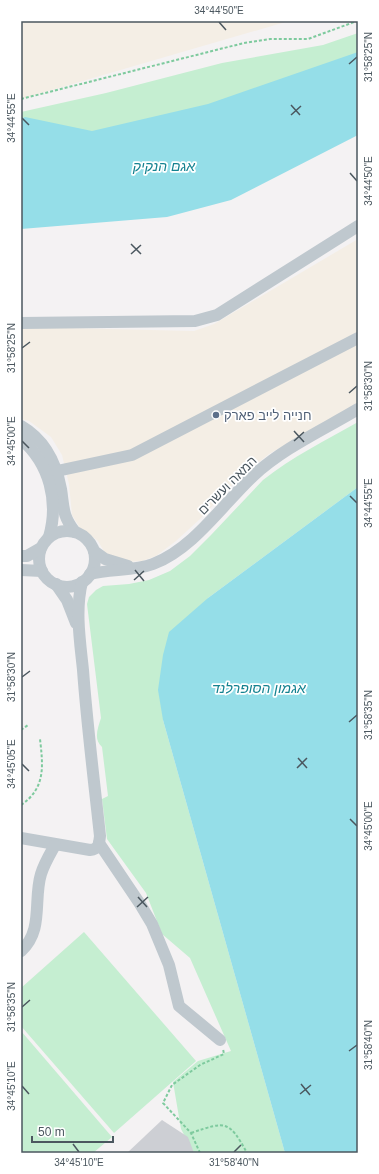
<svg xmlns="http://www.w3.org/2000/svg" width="379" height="1174" viewBox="0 0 379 1174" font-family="Helvetica,'Noto Sans Hebrew',sans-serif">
  <rect width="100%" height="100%" fill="#f4f2f3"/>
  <g fill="#c5eed1">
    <polygon points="358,33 358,70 235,111 21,142 21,112 106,93 222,63 323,45"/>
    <path d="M358,422V487L208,598L163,720L285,1153H194L181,1129L173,1082L198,1061L231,1051L190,958L162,934L146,893L107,839L102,799L108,796L102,747C93,739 98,728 101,718L87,604L89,597L96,590L103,586L129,584L149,580L170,571L190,556L211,535L263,480C292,457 326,440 358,422Z"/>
    <polygon points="84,932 196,1061 114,1133 21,1026 21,988"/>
    <polygon points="21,1031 112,1137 93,1153 21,1153"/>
  </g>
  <g fill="#f4eee5">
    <polygon points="21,21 289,21 21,99"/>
    <polygon points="358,239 358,403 269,454 240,477 200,519 176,541 156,556 142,561 126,562 105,553 98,541 80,528 72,515 69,484 62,455 51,437 29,421 21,419 21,327 194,331 214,324"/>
  </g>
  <g fill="#95dee8">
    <polygon points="358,52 358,135 231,200 167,217 21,229 21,119 25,117 92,131 208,104"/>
    <polygon points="358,487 358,1153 285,1153 163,720 158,690 163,655 169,632 208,598"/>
  </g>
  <polygon fill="#cdcfd4" points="162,1120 188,1137 194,1153 127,1153"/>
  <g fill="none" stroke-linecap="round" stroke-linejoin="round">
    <g stroke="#7eca9e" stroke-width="2" stroke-dasharray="3 2" stroke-linecap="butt">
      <polyline points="21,99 244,43 270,39 308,39 357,21"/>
      <polyline points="21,730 28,725"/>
      <path d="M21,805C46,788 43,766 40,739"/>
      <path d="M191,1133C226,1121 229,1120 247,1153"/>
      <polyline points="200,1153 191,1133 163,1103 172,1085 200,1065 224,1054 223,1049"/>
    </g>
    <g stroke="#bfc8ce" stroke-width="12">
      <polyline points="21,323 195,321 217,315 358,226"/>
      <path d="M21,426C45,440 56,462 61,489C64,508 62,515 75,532"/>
      <path d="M21,439C50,464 59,502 49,537"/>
      <polyline points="57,471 132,455 358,338"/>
      <circle cx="67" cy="559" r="28"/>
      <polyline points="94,551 105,559 128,566"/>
      <polyline points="21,556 27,556 41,548"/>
      <polyline points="21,570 42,571"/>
      <path d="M90,574C110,569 135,571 153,564C193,549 223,504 253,476C283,448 323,430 358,409"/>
      <polyline points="56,584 67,600 76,623"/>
      <path d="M21,838L90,850C99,849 99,844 100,836C94,780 87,725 83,670C80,641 75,610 82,582"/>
      <polyline points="99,843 140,904 152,924 169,965 179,1006 220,1040"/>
      <path d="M21,951C44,930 33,900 41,874C44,864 50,854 55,845"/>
    </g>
  </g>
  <path fill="none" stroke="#4b575f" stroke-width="1.5" d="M219,22L226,30M349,64L357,57M291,105L300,115M291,115L301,106M22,118L29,125M350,173L357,181M131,244L141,254M131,254L141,245M22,348L30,342M349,393L357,386M294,431L304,442M22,441L29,448M294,441L304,432M350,496L357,503M135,570L144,581M134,580L144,571M22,677L30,671M349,722L357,715M298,758L307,768M22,764L29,771M297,768L307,758M350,819L357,826M138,897L147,907M137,907L148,897M22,1007L30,1000M349,1051L357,1045M301,1084L310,1095M22,1086L29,1094M300,1094L311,1085M73,1144L79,1152M234,1152L241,1145"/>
  <circle fill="#5c6f8a" stroke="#fff" stroke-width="1.5" cx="216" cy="415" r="4"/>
  <g text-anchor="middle" stroke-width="3.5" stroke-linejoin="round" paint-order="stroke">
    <g font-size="13" fill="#4e5e75" stroke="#fff" text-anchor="start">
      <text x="224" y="420">חנייה לייב פארק</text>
    </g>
    <g font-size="13" fill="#4b575f" stroke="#fff">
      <text transform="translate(227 485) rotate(-45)" y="5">המאה ועשרים</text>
    </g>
    <g font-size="14" font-style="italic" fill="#148290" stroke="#fff">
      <text x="164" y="171">אגם הנקיק</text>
      <text x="259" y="693">אגמון הסופרלנד</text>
    </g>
  </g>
  <rect width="379" height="1174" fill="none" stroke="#ffffff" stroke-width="44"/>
  <path d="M32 1136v6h81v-6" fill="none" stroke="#4b575f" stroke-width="2"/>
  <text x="38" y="1136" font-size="12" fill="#4b575f" stroke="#ffffff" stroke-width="3" paint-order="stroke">50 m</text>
  <rect x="22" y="22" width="335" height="1130" fill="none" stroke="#4b575f" stroke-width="1.5"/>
  <g font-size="10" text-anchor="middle" fill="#4b575f">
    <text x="219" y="14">34°44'50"E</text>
    <text transform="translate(368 57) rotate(-90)" y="4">31°58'25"N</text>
    <text transform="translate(11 118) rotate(-90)" y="4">34°44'55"E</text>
    <text transform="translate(368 181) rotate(-90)" y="4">34°44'50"E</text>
    <text transform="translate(11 348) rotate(-90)" y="4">31°58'25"N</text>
    <text transform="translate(368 386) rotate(-90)" y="4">31°58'30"N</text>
    <text transform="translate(11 441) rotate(-90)" y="4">34°45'00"E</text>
    <text transform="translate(368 503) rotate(-90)" y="4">34°44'55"E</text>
    <text transform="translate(11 677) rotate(-90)" y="4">31°58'30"N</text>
    <text transform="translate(368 715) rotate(-90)" y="4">31°58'35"N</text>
    <text transform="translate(11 764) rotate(-90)" y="4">34°45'05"E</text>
    <text transform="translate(368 826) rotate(-90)" y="4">34°45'00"E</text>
    <text transform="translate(11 1007) rotate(-90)" y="4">31°58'35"N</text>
    <text transform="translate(368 1045) rotate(-90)" y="4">31°58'40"N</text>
    <text transform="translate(11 1086) rotate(-90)" y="4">34°45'10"E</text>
    <text x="79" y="1166">34°45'10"E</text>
    <text x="234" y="1166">31°58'40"N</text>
  </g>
</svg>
